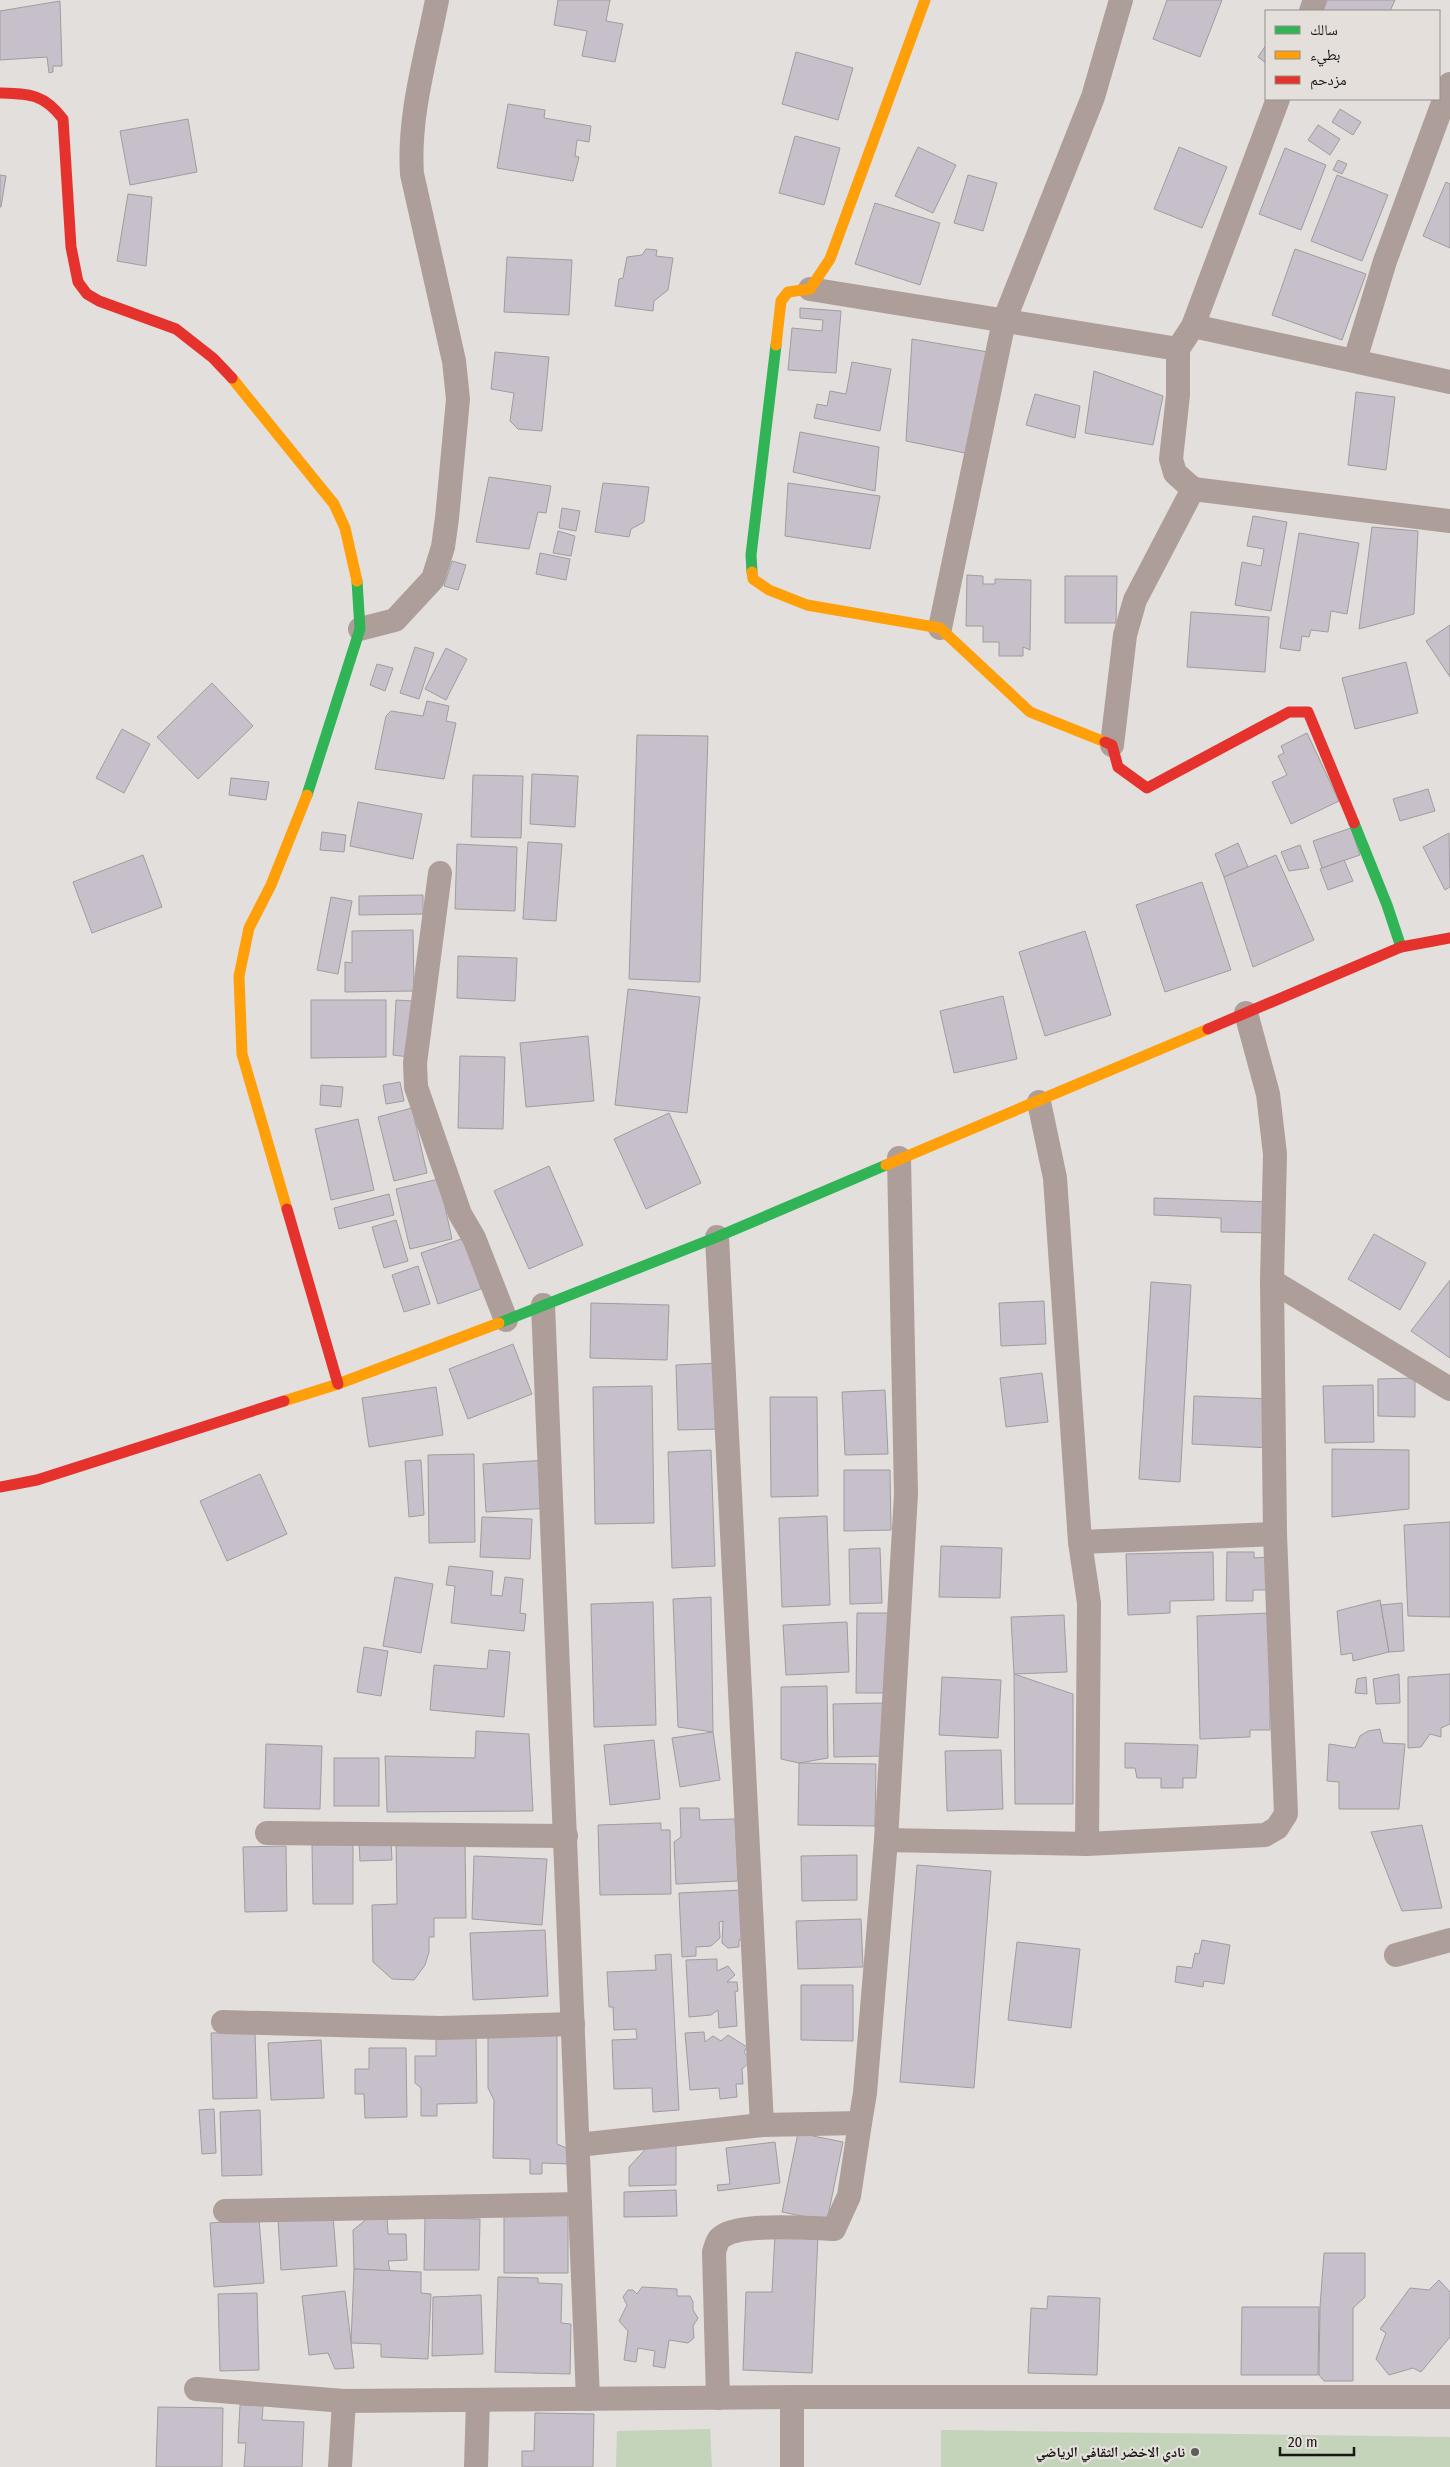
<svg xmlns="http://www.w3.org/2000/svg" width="1450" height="2467" viewBox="0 0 1450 2467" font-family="'Fira Sans Condensed','Noto Naskh Arabic',sans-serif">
  <rect width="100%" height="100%" fill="#e2dfdd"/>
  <g fill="#c3d4ba">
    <polygon points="710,2429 712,2467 616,2467 617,2431"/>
    <polygon points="941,2430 1450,2437 1450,2467 941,2467"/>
  </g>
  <g fill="#c7bfca" stroke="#9f9d9d">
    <polygon points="558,0 610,0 606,21 623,24 615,62 582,56 587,31 554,25"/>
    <polygon points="1167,0 1222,0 1200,57 1153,39"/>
    <polygon points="1320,0 1395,0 1390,11 1316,11"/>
    <polygon points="60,1 62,66 53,66 53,72 49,73 47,57 0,60 0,11"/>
    <polygon points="1266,45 1266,63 1258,57"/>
    <polygon points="796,52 853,68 838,120 782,104"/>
    <polygon points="508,104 545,110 544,118 591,126 589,142 577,140 575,156 579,157 573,181 497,168"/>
    <polygon points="1340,109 1361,122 1353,135 1332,122"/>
    <polygon points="188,119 197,172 130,185 120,131"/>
    <polygon points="1318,125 1340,139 1330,155 1308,140"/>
    <polygon points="795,136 840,148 824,205 779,193"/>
    <polygon points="918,147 956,165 933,213 895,196"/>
    <polygon points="1179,147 1227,167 1202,228 1154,209"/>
    <polygon points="1285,148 1326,165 1301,230 1259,214"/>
    <polygon points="1338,160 1347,164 1342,174 1333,170"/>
    <polygon points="0,175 6,176 1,207 0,207"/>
    <polygon points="968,175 997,183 983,231 954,223"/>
    <polygon points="1337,175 1388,195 1362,261 1311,241"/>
    <polygon points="1446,182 1450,184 1450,248 1423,236"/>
    <polygon points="128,194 152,197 146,266 117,261"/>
    <polygon points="875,203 940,223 920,285 855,264"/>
    <polygon points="646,249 657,250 656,256 673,258 668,290 654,301 653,311 615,306 619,279 623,278 627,257 642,255"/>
    <polygon points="1295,249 1366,274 1342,340 1272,315"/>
    <polygon points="507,257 572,260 569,315 504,312"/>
    <polygon points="800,308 841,311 836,373 788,370 792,328 822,331 823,320 800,318"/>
    <polygon points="912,339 988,352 970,454 906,441"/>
    <polygon points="495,352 549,357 542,431 518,429 510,421 514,393 491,389"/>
    <polygon points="852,362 891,369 880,431 814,418 817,404 827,406 830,391 846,394"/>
    <polygon points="1094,371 1163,396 1153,445 1085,433"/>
    <polygon points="1356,392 1395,397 1386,470 1348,465"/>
    <polygon points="1035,394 1080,406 1075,438 1026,425"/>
    <polygon points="800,432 879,447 875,491 793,472"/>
    <polygon points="489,477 551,486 546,513 538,512 529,549 476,542"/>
    <polygon points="603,483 649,487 644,522 631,529 629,537 595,532"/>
    <polygon points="788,483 880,496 870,549 785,536"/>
    <polygon points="562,508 580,511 576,531 559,528"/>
    <polygon points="1253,516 1287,522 1271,611 1235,605 1242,562 1261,566 1264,549 1247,546"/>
    <polygon points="1372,527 1418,531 1414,614 1359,629"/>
    <polygon points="558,531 575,536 571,556 553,553"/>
    <polygon points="1299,533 1359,543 1347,614 1331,611 1328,632 1311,630 1309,637 1302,636 1300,651 1280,648"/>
    <polygon points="540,553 570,559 566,580 536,574"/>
    <polygon points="452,561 466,565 458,590 444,586"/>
    <polygon points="967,575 983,576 983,584 995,584 995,579 1031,580 1030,650 1023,647 1023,656 999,656 999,642 983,642 983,626 966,626"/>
    <polygon points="1065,576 1117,576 1116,623 1065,623"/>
    <polygon points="1191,612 1269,617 1265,672 1187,667"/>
    <polygon points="1450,625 1450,677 1426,641"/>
    <polygon points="415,647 434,653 419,699 400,693"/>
    <polygon points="446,648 467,659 446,700 425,689"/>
    <polygon points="1406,662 1418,713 1355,729 1342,678"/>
    <polygon points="377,664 393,668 385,691 370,685"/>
    <polygon points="212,683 253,726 198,779 157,737"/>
    <polygon points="427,701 449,706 446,721 456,723 444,779 375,769 386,716 391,711 423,716"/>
    <polygon points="122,729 150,744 124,793 96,778"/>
    <polygon points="1307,733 1339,801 1291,824 1272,782 1287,775 1278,756 1284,753 1281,746"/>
    <polygon points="637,735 708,736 700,982 629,979"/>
    <polygon points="532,774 578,776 575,827 530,824"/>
    <polygon points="473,775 523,776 521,838 471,837"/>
    <polygon points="231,778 269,782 266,800 229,795"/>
    <polygon points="1428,789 1435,811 1400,821 1393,799"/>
    <polygon points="358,802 422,814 413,859 350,846"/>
    <polygon points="1351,828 1360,855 1322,868 1313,841"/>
    <polygon points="322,832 346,835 344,852 320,850"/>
    <polygon points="1449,833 1450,887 1445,890 1423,847"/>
    <polygon points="528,842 562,844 556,921 523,919"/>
    <polygon points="1238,843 1248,867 1224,877 1215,854"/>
    <polygon points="457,844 517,847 515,911 455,909"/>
    <polygon points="1300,845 1309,868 1289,871 1281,852"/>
    <polygon points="143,855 162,907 92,933 73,882"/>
    <polygon points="1276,855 1314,940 1253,967 1224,877"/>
    <polygon points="1344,860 1353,881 1328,890 1320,869"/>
    <polygon points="1202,882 1231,970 1165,992 1136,905"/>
    <polygon points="423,895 423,914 359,915 359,896"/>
    <polygon points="331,897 352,901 338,974 317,970"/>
    <polygon points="413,930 414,991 345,992 345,962 352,963 352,931"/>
    <polygon points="1085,931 1111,1015 1045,1036 1019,952"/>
    <polygon points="458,956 517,958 515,1001 457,998"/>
    <polygon points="628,989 700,997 687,1113 615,1105"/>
    <polygon points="1003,996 1017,1059 954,1073 940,1011"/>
    <polygon points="311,1000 386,1000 386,1057 311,1058"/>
    <polygon points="396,1000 413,1001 409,1057 393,1055"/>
    <polygon points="588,1036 594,1101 526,1107 520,1043"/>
    <polygon points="460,1056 505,1057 503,1129 458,1128"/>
    <polygon points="400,1082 404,1101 386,1104 383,1085"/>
    <polygon points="321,1085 343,1087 341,1107 320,1105"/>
    <polygon points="412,1108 427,1173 394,1181 378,1117"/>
    <polygon points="669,1113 701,1183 646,1209 614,1139"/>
    <polygon points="358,1119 374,1190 331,1200 315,1129"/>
    <polygon points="549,1166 583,1245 529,1269 494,1191"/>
    <polygon points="439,1179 452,1239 410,1249 396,1189"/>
    <polygon points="389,1194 394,1215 339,1229 334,1208"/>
    <polygon points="1154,1198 1272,1202 1271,1233 1221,1232 1221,1218 1154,1215"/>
    <polygon points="396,1220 408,1261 384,1268 372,1227"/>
    <polygon points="1374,1234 1426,1263 1400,1310 1348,1279"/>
    <polygon points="464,1238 481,1289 438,1304 421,1253"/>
    <polygon points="418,1266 430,1304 404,1312 392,1275"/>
    <polygon points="1450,1280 1450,1358 1411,1331"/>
    <polygon points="1151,1282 1191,1285 1180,1482 1139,1479"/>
    <polygon points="1044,1301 1046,1344 1001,1346 999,1303"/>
    <polygon points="591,1303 669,1305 667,1360 590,1358"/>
    <polygon points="513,1344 532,1394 468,1419 449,1369"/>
    <polygon points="721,1363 723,1429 678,1430 676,1365"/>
    <polygon points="1042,1373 1048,1422 1006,1427 1000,1378"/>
    <polygon points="1415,1378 1415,1417 1378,1416 1378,1379"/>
    <polygon points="1373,1385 1374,1442 1325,1443 1323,1386"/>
    <polygon points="652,1386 654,1523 595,1524 593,1387"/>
    <polygon points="436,1387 443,1435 369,1447 362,1398"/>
    <polygon points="885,1390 888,1454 845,1455 842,1392"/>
    <polygon points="1194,1396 1272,1399 1270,1448 1192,1444"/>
    <polygon points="770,1397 817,1397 818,1496 771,1497"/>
    <polygon points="1332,1449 1409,1450 1409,1509 1332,1517"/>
    <polygon points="711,1450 715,1566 672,1568 668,1452"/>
    <polygon points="474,1454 475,1542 429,1543 428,1455"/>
    <polygon points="421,1460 424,1515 409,1517 405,1461"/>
    <polygon points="547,1460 550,1508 486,1512 483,1464"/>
    <polygon points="844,1470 890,1470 891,1530 844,1531"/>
    <polygon points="260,1474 287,1534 227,1561 200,1501"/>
    <polygon points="827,1516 830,1605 782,1607 779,1518"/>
    <polygon points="482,1517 532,1519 530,1559 480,1557"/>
    <polygon points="1450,1522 1450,1617 1408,1616 1404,1525"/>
    <polygon points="941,1546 1002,1548 1000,1598 939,1597"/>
    <polygon points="880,1548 882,1603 850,1604 849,1549"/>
    <polygon points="1213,1552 1214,1600 1170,1601 1170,1613 1128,1615 1126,1554"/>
    <polygon points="1227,1552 1254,1552 1254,1558 1269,1557 1269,1590 1253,1590 1253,1601 1226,1601"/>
    <polygon points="449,1566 493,1571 491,1595 502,1596 505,1577 523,1579 520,1613 526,1614 524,1631 451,1623 455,1586 446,1585"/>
    <polygon points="395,1577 433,1584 421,1653 383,1646"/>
    <polygon points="711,1597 713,1732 678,1727 673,1599"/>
    <polygon points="1380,1600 1389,1652 1353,1661 1352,1653 1341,1655 1337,1611"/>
    <polygon points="653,1602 656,1725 594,1727 591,1604"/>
    <polygon points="1402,1603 1404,1651 1389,1652 1381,1605"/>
    <polygon points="857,1613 893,1613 893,1693 856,1693"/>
    <polygon points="1270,1613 1270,1730 1250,1730 1250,1737 1200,1739 1197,1616"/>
    <polygon points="1064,1615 1067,1672 1014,1674 1011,1617"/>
    <polygon points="847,1622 849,1672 786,1675 783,1625"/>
    <polygon points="364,1647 388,1651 381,1696 357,1692"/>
    <polygon points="489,1650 510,1652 504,1717 430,1710 434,1665 487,1669"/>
    <polygon points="1014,1674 1073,1694 1073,1804 1015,1804"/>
    <polygon points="1399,1674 1400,1703 1376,1704 1373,1679"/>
    <polygon points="1450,1674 1450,1724 1441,1728 1441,1737 1430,1734 1421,1747 1408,1748 1408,1677"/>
    <polygon points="942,1677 1001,1680 998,1738 939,1735"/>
    <polygon points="1366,1677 1367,1694 1355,1693 1357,1679"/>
    <polygon points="827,1686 828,1758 799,1763 781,1759 781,1687"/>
    <polygon points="884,1703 885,1756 834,1757 833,1704"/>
    <polygon points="1380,1729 1383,1743 1405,1744 1399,1809 1339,1809 1339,1782 1327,1781 1329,1744 1355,1748 1360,1736 1368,1731"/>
    <polygon points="476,1731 529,1734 533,1811 387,1812 385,1756 475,1758"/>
    <polygon points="713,1732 720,1780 680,1787 672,1738"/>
    <polygon points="654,1740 660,1799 610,1805 604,1745"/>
    <polygon points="1125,1743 1198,1745 1196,1778 1183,1778 1183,1788 1161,1788 1161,1778 1137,1778 1135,1768 1125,1768"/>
    <polygon points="266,1744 322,1746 320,1809 264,1808"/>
    <polygon points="1001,1750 1003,1809 947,1811 945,1751"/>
    <rect x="334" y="1758" width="45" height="48"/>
    <polygon points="799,1763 876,1764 875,1826 798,1825"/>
    <polygon points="680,1808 699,1808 700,1820 735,1819 738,1881 676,1884 674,1842 681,1837"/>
    <polygon points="661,1823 661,1830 670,1830 671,1894 600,1895 598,1825"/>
    <polygon points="1422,1825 1442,1908 1402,1911 1371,1832"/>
    <polygon points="391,1841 392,1860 360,1861 359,1842"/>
    <polygon points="465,1841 466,1918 434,1918 434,1937 429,1937 429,1952 425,1965 414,1980 392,1979 373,1962 372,1905 397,1904 396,1842"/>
    <polygon points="312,1845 353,1845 353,1904 313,1904"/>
    <polygon points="286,1846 287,1911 245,1912 243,1847"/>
    <polygon points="857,1855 857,1900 802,1901 801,1856"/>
    <polygon points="474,1856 547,1859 542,1925 472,1919"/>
    <polygon points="917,1865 991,1871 974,2088 900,2082"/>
    <polygon points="743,1890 744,1939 739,1940 739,1947 728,1948 722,1943 723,1921 719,1922 720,1938 711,1946 696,1947 696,1956 682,1957 679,1893"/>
    <polygon points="861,1919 863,1967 798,1969 796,1921"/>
    <polygon points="545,1930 548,1996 473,2000 470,1933"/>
    <polygon points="1202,1940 1230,1945 1224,1984 1204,1981 1203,1987 1175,1982 1177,1966 1192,1968 1195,1953 1199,1954"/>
    <polygon points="1017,1942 1080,1949 1071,2028 1008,2020"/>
    <polygon points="671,1954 679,2110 653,2112 652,2088 614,2089 612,2040 637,2039 636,2029 614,2030 613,2007 609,2007 607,1972 656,1970 655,1955"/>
    <polygon points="717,1959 717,1971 728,1966 735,1975 727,1982 737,1982 738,1991 735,1992 737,2026 719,2028 718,2010 711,2015 689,2017 686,1960"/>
    <polygon points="801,1985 853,1985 853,2041 801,2040"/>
    <polygon points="255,2032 257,2098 213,2099 211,2033"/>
    <polygon points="704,2032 705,2042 713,2036 721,2041 728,2035 747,2047 744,2052 751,2061 742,2069 743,2084 736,2084 737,2097 720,2099 719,2088 690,2090 685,2033"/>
    <polygon points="488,2034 557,2034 557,2144 569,2149 569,2164 542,2163 542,2174 530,2174 530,2159 493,2158 494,2100 488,2088"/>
    <polygon points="436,2038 476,2038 477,2103 437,2104 437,2116 421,2116 421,2088 415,2083 415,2056 436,2056"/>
    <polygon points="321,2040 324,2098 271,2100 268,2043"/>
    <polygon points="369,2048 406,2048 407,2117 365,2118 364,2094 355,2094 355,2069 369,2069"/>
    <polygon points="214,2109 216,2153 202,2154 199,2110"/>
    <polygon points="260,2110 262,2175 222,2176 220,2112"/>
    <polygon points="798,2133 843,2142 827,2221 782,2212"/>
    <polygon points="676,2141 676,2185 629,2186 629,2167 652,2142"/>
    <polygon points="775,2142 780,2183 718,2191 717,2185 730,2184 726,2148"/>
    <polygon points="676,2190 677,2216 624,2217 624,2192"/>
    <polygon points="504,2208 568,2212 568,2273 504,2273"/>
    <polygon points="333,2215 337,2266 281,2270 278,2219"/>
    <polygon points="387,2218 388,2234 406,2234 407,2260 388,2261 390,2271 354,2269 353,2230 367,2219"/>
    <polygon points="425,2218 480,2219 479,2270 424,2270"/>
    <polygon points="259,2219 264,2283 214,2287 210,2223"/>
    <polygon points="775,2234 818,2235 812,2373 743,2370 746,2292 772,2292"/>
    <polygon points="1324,2253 1365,2253 1365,2297 1353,2308 1353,2381 1324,2381 1319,2375 1320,2307"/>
    <polygon points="354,2269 421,2272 421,2293 431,2294 428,2359 381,2357 381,2344 351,2343"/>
    <polygon points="498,2277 538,2278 538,2283 562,2284 561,2323 571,2324 570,2374 495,2372"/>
    <polygon points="1439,2280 1450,2292 1450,2337 1421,2372 1413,2368 1389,2375 1376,2359 1386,2333 1380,2329 1410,2288 1429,2290"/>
    <polygon points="642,2287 677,2289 677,2296 690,2296 693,2302 693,2310 698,2318 693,2326 694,2338 688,2343 669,2340 665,2368 653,2366 655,2351 638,2348 636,2362 624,2360 628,2331 619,2321 627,2305 623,2297 628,2290 633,2290 637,2294"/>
    <polygon points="345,2291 354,2368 335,2369 328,2353 309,2355 302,2296"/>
    <polygon points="257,2293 259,2370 220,2371 218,2294"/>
    <polygon points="481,2295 483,2354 432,2356 433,2297"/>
    <polygon points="1048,2296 1100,2298 1097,2375 1028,2373 1031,2308 1047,2309"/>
    <polygon points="1242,2307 1319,2307 1318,2375 1241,2375"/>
    <polygon points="240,2405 263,2406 262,2420 304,2422 302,2467 244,2467 246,2443 238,2443"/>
    <polygon points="158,2407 223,2408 222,2467 156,2467"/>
    <polygon points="535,2413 594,2414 593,2467 522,2467 522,2451 534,2451"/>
  </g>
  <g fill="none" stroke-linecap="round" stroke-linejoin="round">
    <g stroke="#ae9e9a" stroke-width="24">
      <polyline points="1311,11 1315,0"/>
      <polyline points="810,289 1178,349"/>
      <polyline points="1193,326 1450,382"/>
      <polyline points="1355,360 1385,261 1450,84"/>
      <polyline points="1193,489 1450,521"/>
      <polyline points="940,628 1004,321 1093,97 1121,0"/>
      <path d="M360,629L395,620L433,579L443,547L447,518L458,399L454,361L412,174C408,116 426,57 437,0"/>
      <polyline points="1112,745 1125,635 1135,600 1193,489 1175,473 1171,459 1178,395 1178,349 1193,326 1278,99"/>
      <polyline points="440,873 415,1063 416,1087 460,1214 474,1238 506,1320"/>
      <polyline points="1039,1102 1055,1178 1080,1542 1089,1603 1087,1844"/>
      <polyline points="717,1237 762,2125"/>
      <polyline points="1272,1281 1450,1389"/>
      <polyline points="543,1305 588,2399"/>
      <polyline points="1080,1542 1275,1534"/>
      <polyline points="267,1833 566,1836"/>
      <polyline points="886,1840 1087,1844 1265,1835 1277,1828 1286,1814 1275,1534 1272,1281 1275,1154 1268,1094 1246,1013"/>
      <polyline points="1396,1955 1450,1940"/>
      <polyline points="223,2022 440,2028 573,2024"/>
      <polyline points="578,2145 762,2125 860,2123 865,2093 886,1840 906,1494 899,1158"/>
      <polyline points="225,2211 580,2204"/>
      <polyline points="196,2389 344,2401 792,2397 1450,2397"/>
      <path d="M718,2398L714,2252C716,2246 717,2239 723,2236C741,2223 810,2228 834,2229L849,2196L860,2123"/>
      <polyline points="340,2467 344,2401"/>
      <polyline points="476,2467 478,2400"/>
      <polyline points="792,2467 792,2397"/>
    </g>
    <g stroke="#30b455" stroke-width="11">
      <polyline points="752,572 751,555 776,345"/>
      <polyline points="307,795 360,629 357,581"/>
      <polyline points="1354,823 1387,905 1401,947"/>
      <polyline points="499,1323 717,1237 886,1165"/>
    </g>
    <g stroke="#ff9f0a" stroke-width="11">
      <polyline points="776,345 781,301 788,292 810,289 830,259 925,0"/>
      <polyline points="232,378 334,504 345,528 357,581"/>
      <polyline points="752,572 753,579 769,590 807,605 940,628 1030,712 1105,742"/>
      <polyline points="886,1165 1208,1029"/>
      <polyline points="287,1209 242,1054 239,976 249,928 271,885 307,795"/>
      <polyline points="284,1401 338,1384 499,1323"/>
    </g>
    <g stroke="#e5322d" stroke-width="11">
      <path d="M0,93C30,94 44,94 63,119L71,247L78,282L87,294L99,301L176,329L213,358L232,378"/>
      <polyline points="1105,742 1112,745 1118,767 1147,788 1289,712 1308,712 1354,823"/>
      <polyline points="1208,1029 1401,947 1450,938"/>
      <polyline points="287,1209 338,1384"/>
      <polyline points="0,1487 37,1480 284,1401"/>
    </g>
  </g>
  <circle fill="#5f5d5b" stroke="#e4dfdb" stroke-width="2" cx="1195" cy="2452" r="5"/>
  <g text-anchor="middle" stroke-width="4.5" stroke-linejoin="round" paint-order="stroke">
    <g font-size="14" font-weight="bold" fill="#181715" stroke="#e4dfdb" text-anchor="end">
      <text x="1185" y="2457">نادي الاخضر الثقافي الرياضي</text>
    </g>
  </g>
  <rect x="1265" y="10" width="175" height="90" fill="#e4dfdb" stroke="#928f8c"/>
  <rect x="1275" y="26" width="25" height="8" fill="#30b455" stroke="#928f8c"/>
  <text x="1310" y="35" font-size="15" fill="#181715">سالك</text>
  <rect x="1275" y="51" width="25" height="8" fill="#ff9f0a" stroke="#928f8c"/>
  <text x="1310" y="60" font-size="15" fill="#181715">بطيء</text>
  <rect x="1275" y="76" width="25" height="8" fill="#e5322d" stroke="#928f8c"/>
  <text x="1310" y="85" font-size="15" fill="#181715">مزدحم</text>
  <path d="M1280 2447v8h74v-8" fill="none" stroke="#181715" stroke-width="2.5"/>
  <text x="1288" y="2447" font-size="15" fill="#181715" stroke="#e4dfdb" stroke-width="4" paint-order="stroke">20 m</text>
</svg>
